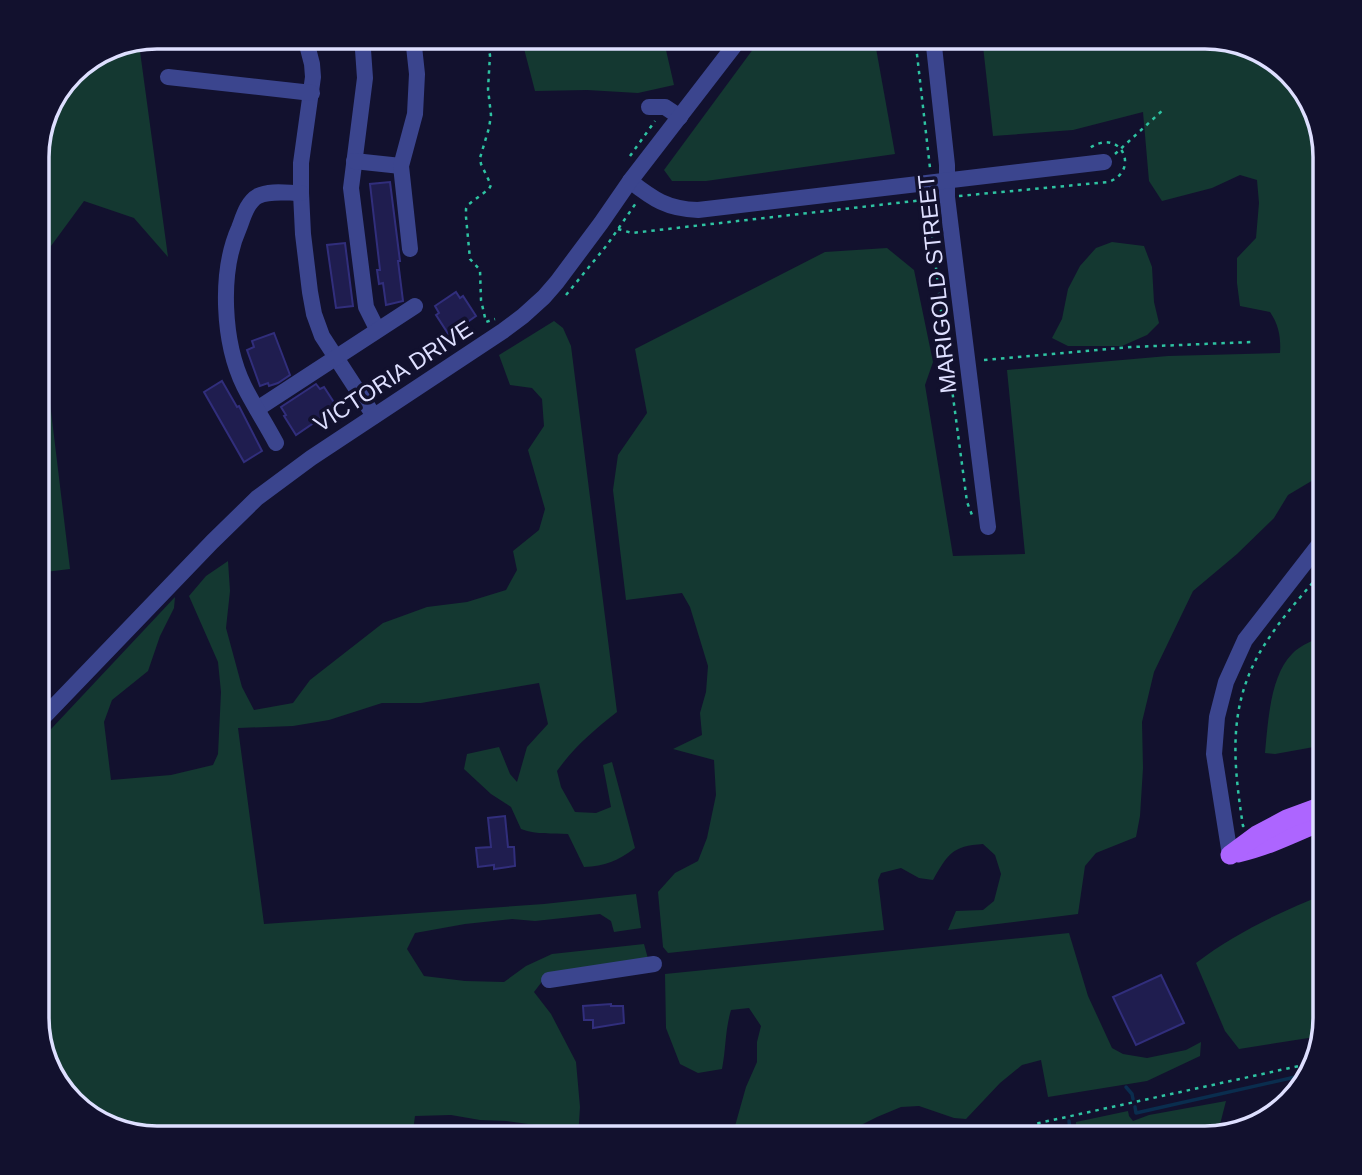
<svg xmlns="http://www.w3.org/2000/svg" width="1362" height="1175" viewBox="0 0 1362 1175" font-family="Arial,sans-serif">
  <rect width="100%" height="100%" fill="#12112e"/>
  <g fill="#143831">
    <polygon points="521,37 663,37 674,85 638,93 587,90 535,91"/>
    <polygon points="762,37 874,37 895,154 706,181 672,181 664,170"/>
    <path d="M982,37H1206L1285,67L1316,110L1325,157V473L1288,495L1274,518L1237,554L1193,591L1154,672L1142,722L1143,768L1140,816L1136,837L1096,853L1085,866L1078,914L948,930L956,911L983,910L994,901L1001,874L995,855L983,844C952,846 948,854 933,880L919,878L901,868L881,873L878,880L884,930L668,953L663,947L658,892L675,873L698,861L707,838L716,795L714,760L673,749L702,735L700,713L706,692L708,666L690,607L682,593L626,600L613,490L618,455L647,413L635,349L825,252L887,248L914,270L933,362L925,385L953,556L1025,554L1007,370L1168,356L1280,353C1281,338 1279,325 1270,312L1240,306L1237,283V258L1256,238L1259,203L1257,180L1240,175L1212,188L1162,201L1149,181L1143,112L1073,130L993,136Z"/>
    <polygon points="139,44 168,257 134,218 84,201 51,246 47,306 41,328 70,569 37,573 37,148 49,103 77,67"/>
    <polygon points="1112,242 1144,246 1152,267 1154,302 1159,323 1147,335 1122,346 1068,346 1052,338 1062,319 1068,289 1080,266 1096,248"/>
    <path d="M554,321L563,328L571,346L617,712C594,730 574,747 557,771L561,787L575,812L596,813L611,807L603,765L612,762L635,848C618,861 605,866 584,867L568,834C551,833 538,835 521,829L511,807L491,794L464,769L467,754L499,747L510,774L517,782L527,747L548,724L539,683L421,703H382L329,720L293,726L238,728L264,924L544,904L636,894L641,928L614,932L611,921L600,914L535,921L512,919L465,924L415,933L407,949L424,976L465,981L504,982L526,966L552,954L644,944L650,966L547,975L534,992L551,1014L576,1062L580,1107L578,1138H573L550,1127L506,1121L480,1120L451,1115L415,1116L412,1138H156L77,1108L49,1071L37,1026V744L175,597L174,608L160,636L148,671L112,700L104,722L111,780L171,775L213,765L218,754L221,692L218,662L189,596L206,576L228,561L230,591L226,628L242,687L254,710L293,703L310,680L383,623L427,607L467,602L506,590L517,570L513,551L539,530L545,509L528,450L544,426L542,399L532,388L510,385L499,355Z"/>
    <path d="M1325,635V745L1275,754L1265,753C1268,723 1270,676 1292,654C1300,645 1315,640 1325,635Z"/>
    <path d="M1325,894V1019L1319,1036L1315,1037L1239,1049L1225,1031L1196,963C1235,933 1280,912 1325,894Z"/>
    <path d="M1069,933L1088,996L1112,1048L1123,1054L1147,1058L1186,1050L1201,1042L1200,1056L1147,1081L1048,1097L1041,1060L1022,1065L1000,1083L966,1119L954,1118L919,1106L901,1107L877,1117L835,1138H747L735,1126L746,1087L757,1062V1042L761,1026L749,1008L731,1010C725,1030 726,1049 722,1069L698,1073L680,1064L666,1028L665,974Z"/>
    <polygon points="1226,1101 1217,1136 1205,1138 1075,1138 1076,1122 1128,1111 1129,1116 1133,1121 1149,1115"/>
  </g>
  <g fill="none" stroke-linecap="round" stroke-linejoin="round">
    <g stroke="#0a2d4e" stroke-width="3.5">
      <polyline points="1126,1087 1132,1094 1133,1099"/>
      <polyline points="1135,1107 1136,1113 1304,1075"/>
      <polyline points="1069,1121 1070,1130 1069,1138"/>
    </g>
  </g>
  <g fill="#1f1d4f" stroke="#312e7c" stroke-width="2">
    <polygon points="390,182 400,261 398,261 403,301 386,305 383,283 379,284 377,270 380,270 370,184"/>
    <polygon points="345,243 353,306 336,308 327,245"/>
    <polygon points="456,292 460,298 463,296 476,316 449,335 436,315 439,313 435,306"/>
    <polygon points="274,333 290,375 278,383 269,386 268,383 260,386 247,350 254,347 252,341"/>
    <polygon points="222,381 237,407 239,406 262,451 244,462 204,392"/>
    <polygon points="316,384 320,389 324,387 337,407 296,435 284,416 286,415 281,407"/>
    <polygon points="505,816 508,847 514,847 515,866 494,869 494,865 478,867 476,848 491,847 488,818"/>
    <polygon points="1161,975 1184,1023 1136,1045 1113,997"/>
    <polygon points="611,1004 611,1006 623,1006 624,1023 593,1028 593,1020 584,1020 583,1006"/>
  </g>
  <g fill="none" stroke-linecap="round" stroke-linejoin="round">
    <g stroke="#2ec3a2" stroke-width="2.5" stroke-dasharray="3.5 5" stroke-linecap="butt">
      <polyline points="485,37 490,55 488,89 491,115 489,128 480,158 481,164 491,185 489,189 469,204 466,209 466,217 470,259 480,270 481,300 486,322 495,319"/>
      <polyline points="915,37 930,168"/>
      <polyline points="1115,154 1164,109"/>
      <polyline points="630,156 655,121"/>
      <path d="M959,196L1108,182C1142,171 1120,124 1087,150"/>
      <polyline points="928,200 947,361 950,374 967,502 972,515"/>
      <polyline points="618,229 632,233 932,199"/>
      <polyline points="566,295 607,245 636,203"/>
      <polyline points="984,360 1132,347 1251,342"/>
      <path d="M1244,825L1243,826C1232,755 1227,697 1271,635C1287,611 1307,590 1325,568"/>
      <polyline points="1041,1138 1035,1127 1036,1124 1039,1123 1308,1064"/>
    </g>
    <g stroke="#3b458e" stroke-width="16">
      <polyline points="305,37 312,64 313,77 301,163 301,193 303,234 310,292 314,314 322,336 374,416"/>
      <polyline points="933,37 947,165 947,197 988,527"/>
      <polyline points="363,50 365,78 351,188 366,307 377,329"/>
      <polyline points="168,77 312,93"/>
      <polyline points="649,107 665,107 680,117"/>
      <polyline points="354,161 401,166"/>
      <path d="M630,181C653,199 667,209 698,210L1104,162"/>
      <polyline points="410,249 401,166 415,114 417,74 413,37"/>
      <polyline points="257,409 415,306"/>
      <path d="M276,443C266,424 254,406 244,386C223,343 219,273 239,228C243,218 247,202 258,196C270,190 287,193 301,193"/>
      <polyline points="37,724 212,542 257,498 311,458 503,331 523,316 544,297 557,282 601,223 630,181 741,37"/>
      <polyline points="1230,855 1214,754 1217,717 1226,682 1245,640 1325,537"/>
      <polyline points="549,980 654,964"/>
    </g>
    <g stroke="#ad65ff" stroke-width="19">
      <path d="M1238,853C1269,846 1296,832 1325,820"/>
      <polyline points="1230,855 1257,835 1287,819 1325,805"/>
    </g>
  </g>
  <g text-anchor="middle" stroke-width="7" stroke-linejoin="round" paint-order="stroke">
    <g font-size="23" fill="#dedfff" stroke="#12112e">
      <text transform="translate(937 284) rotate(-96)" y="8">MARIGOLD STREET</text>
      <text transform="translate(393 376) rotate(-33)" y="8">VICTORIA DRIVE</text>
    </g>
  </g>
  <path d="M0 0H1362V1175H0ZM157 49H1205A108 108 0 0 1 1313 157V1018A108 108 0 0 1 1205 1126H157A108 108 0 0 1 49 1018V157A108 108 0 0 1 157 49Z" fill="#12112e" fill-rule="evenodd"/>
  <path fill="none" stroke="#dedfff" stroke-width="3.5" d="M157 49H1205A108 108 0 0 1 1313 157V1018A108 108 0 0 1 1205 1126H157A108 108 0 0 1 49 1018V157A108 108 0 0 1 157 49Z"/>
</svg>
